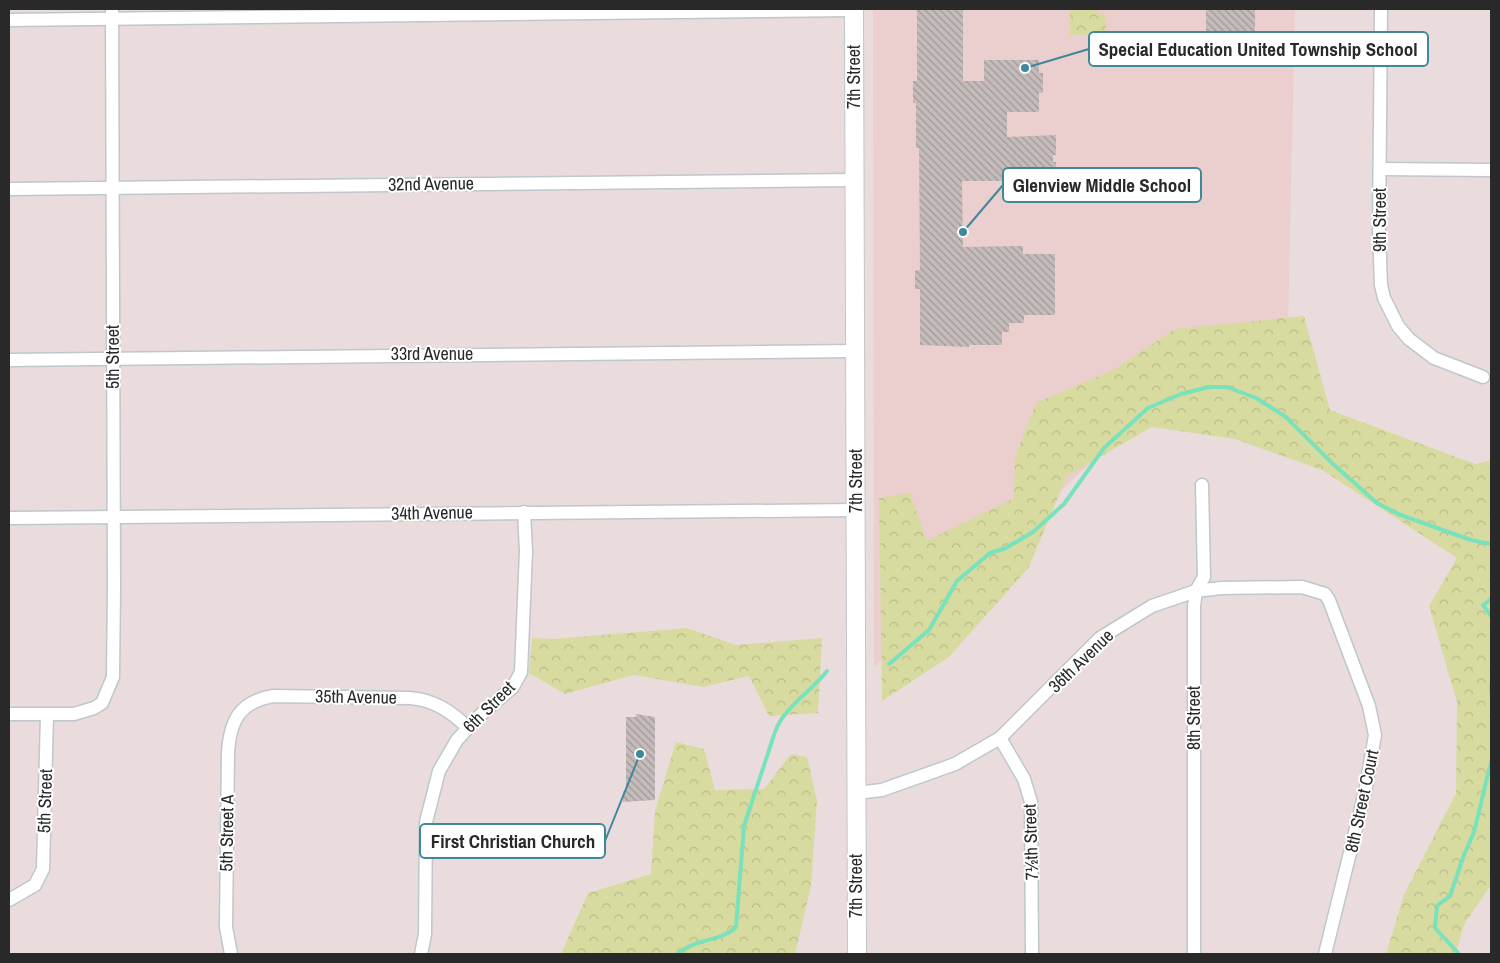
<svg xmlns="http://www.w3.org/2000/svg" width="1500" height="963" viewBox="0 0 1500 963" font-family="'Archivo Narrow',sans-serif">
  <defs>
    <pattern id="forest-crowns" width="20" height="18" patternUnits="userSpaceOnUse" patternTransform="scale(1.25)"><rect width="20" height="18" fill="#d8db9f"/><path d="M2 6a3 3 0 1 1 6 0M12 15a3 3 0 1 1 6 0" fill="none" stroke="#b9bc89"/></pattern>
    <pattern id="building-back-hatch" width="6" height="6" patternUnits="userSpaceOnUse" patternTransform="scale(1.25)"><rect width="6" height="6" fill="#c5bbbb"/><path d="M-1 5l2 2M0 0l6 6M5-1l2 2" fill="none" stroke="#a09898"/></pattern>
  </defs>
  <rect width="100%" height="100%" fill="#eadcdd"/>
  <polygon fill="#eacfce" points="873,9 1295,9 1286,413 1198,362 874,667"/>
  <g fill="url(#forest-crowns)">
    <polygon points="1070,9 1097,9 1097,13 1105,13 1106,34 1070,35"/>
    <polygon points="1304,316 1330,410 1475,464 1491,460 1491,885 1465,923 1455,954 1386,954 1404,895 1456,793 1457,702 1429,606 1457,558 1322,470 1235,439 1152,427 1067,476 1029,567 949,657 882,701 879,498 910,493 927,541 1014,498 1015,457 1036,403 1115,369 1175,329"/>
    <polygon points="687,628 736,645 822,638 818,713 769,716 749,676 703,687 634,675 565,694 529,673 532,638 554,639"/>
    <polygon points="676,742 704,749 715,790 764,789 791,754 807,757 817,800 811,886 795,954 561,954 588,893 651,874 655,811"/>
  </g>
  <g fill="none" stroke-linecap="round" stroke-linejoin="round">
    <g stroke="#7ae1bd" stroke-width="4">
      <polyline points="1491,599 1483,605 1491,616"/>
      <polyline points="889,664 929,630 957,581 990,553 1006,548 1033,532 1064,504 1104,448 1148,408 1181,394 1209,387 1227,387 1256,398 1286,417 1333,464 1377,503 1398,514 1471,540 1491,544"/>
      <polyline points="1491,685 1491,691"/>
      <path d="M775,732C784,707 810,693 827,671"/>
      <path d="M678,954C695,938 721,942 736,927L744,826L774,735"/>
      <polyline points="1459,954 1435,928 1437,906 1450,896 1464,855 1474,832 1491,762"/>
    </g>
  </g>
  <g fill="url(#building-back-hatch)">
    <polygon points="917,9 963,9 963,81 984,81 984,60 1039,60 1039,73 1043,73 1043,93 1039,93 1039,112 1007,112 1007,137 1056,135 1056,155 1053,155 1053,162 1056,162 1056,184 1032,184 1032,181 962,181 963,247 1023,246 1023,254 1055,254 1055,315 1024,315 1024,323 1009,323 1009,332 1002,332 1002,345 969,345 969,347 920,345 920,289 915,289 915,271 920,270 919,148 916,148 916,103 913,103 913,81 917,81"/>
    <rect x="1206" y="9" width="49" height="28"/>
    <polygon points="636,714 655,717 655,800 623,802 623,791 626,791 626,717 636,717"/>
  </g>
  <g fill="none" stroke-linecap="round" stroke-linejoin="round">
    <g stroke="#bec7ca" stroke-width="15">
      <g id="street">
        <polyline points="1381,9 1379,232 1381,285 1384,298 1398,326 1409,339 1434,358 1483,377"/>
        <polyline points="9,20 854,10"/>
        <polyline points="1380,169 1491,170"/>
        <polyline points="9,189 854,180"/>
        <polyline points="9,360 855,351"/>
        <polyline points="9,518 856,510"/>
        <polyline points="9,714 74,714 94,708 102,703 113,677 114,587 112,9"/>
        <polyline points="1000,738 1024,779 1031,802 1032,954"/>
        <polyline points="856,793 882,790 955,764 1000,738 1100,638 1152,606 1196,591 1221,588 1302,587 1325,594 1329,600 1369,706 1375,735 1365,792 1325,954"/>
        <polyline points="9,900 35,885 43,869 47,715"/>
        <path d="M231,954L226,927L228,753C230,721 239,702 273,696L410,698C434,700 451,711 468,728"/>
        <polyline points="421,954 425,934 426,822 439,771 457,740 478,717 513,687 521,672 526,551 524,512"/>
        <polyline points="1194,954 1194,606 1196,591 1204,577 1202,485"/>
      </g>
    </g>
    <g stroke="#bec7ca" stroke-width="20">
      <polyline id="secondary" points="854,9 857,954"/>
    </g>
    <use href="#street" stroke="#fff" stroke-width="12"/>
    <use href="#secondary" stroke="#fff" stroke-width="18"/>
  </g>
  <g text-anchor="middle" stroke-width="4" stroke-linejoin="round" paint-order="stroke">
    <g font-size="18" fill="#292929" stroke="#fff">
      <text transform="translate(854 77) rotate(-90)" y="6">7th Street</text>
      <text transform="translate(431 184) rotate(-1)" y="6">32nd Avenue</text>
      <text transform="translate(1380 220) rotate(-90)" y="6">9th Street</text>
      <text x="432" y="360">33rd Avenue</text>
      <text transform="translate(113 357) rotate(-90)" y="6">5th Street</text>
      <text transform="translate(856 481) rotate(-90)" y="6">7th Street</text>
      <text transform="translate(432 513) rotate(-1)" y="6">34th Avenue</text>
      <text transform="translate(1081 661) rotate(-44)" y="6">36th Avenue</text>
      <text transform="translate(356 697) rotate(1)" y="6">35th Avenue</text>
      <text transform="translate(489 707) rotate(-45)" y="6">6th Street</text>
      <text transform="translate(1194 718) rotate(-90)" y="6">8th Street</text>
      <text transform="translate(45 801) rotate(-88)" y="6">5th Street</text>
      <text transform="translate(1362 801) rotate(-78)" y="6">8th Street Court</text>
      <text transform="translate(227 833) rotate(-89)" y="6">5th Street A</text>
      <text transform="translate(1031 842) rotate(-92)" y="6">7½th Street</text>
      <text transform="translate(856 886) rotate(-90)" y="6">7th Street</text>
    </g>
  </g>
  <path fill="none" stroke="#3f889a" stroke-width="2" d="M1025 68L1089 49M963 232L1003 185M640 754L605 841"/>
  <g fill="#3f889a" stroke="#fff" stroke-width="2">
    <circle cx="1025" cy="68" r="5"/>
    <circle cx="963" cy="232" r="5"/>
    <circle cx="640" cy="754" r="5"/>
  </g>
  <g fill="#fff" stroke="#3f889a" stroke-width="2">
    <rect x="1089" y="32" width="339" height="34" rx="5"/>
    <rect x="1003" y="168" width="198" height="34" rx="5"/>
    <rect x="420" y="824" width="185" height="34" rx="5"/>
  </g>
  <g font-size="19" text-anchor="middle" font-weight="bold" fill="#292929">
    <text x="1258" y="56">Special Education United Township School</text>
    <text x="1102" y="192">Glenview Middle School</text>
    <text x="513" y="848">First Christian Church</text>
  </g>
  <rect width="1500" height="963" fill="none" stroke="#292929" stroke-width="20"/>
</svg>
